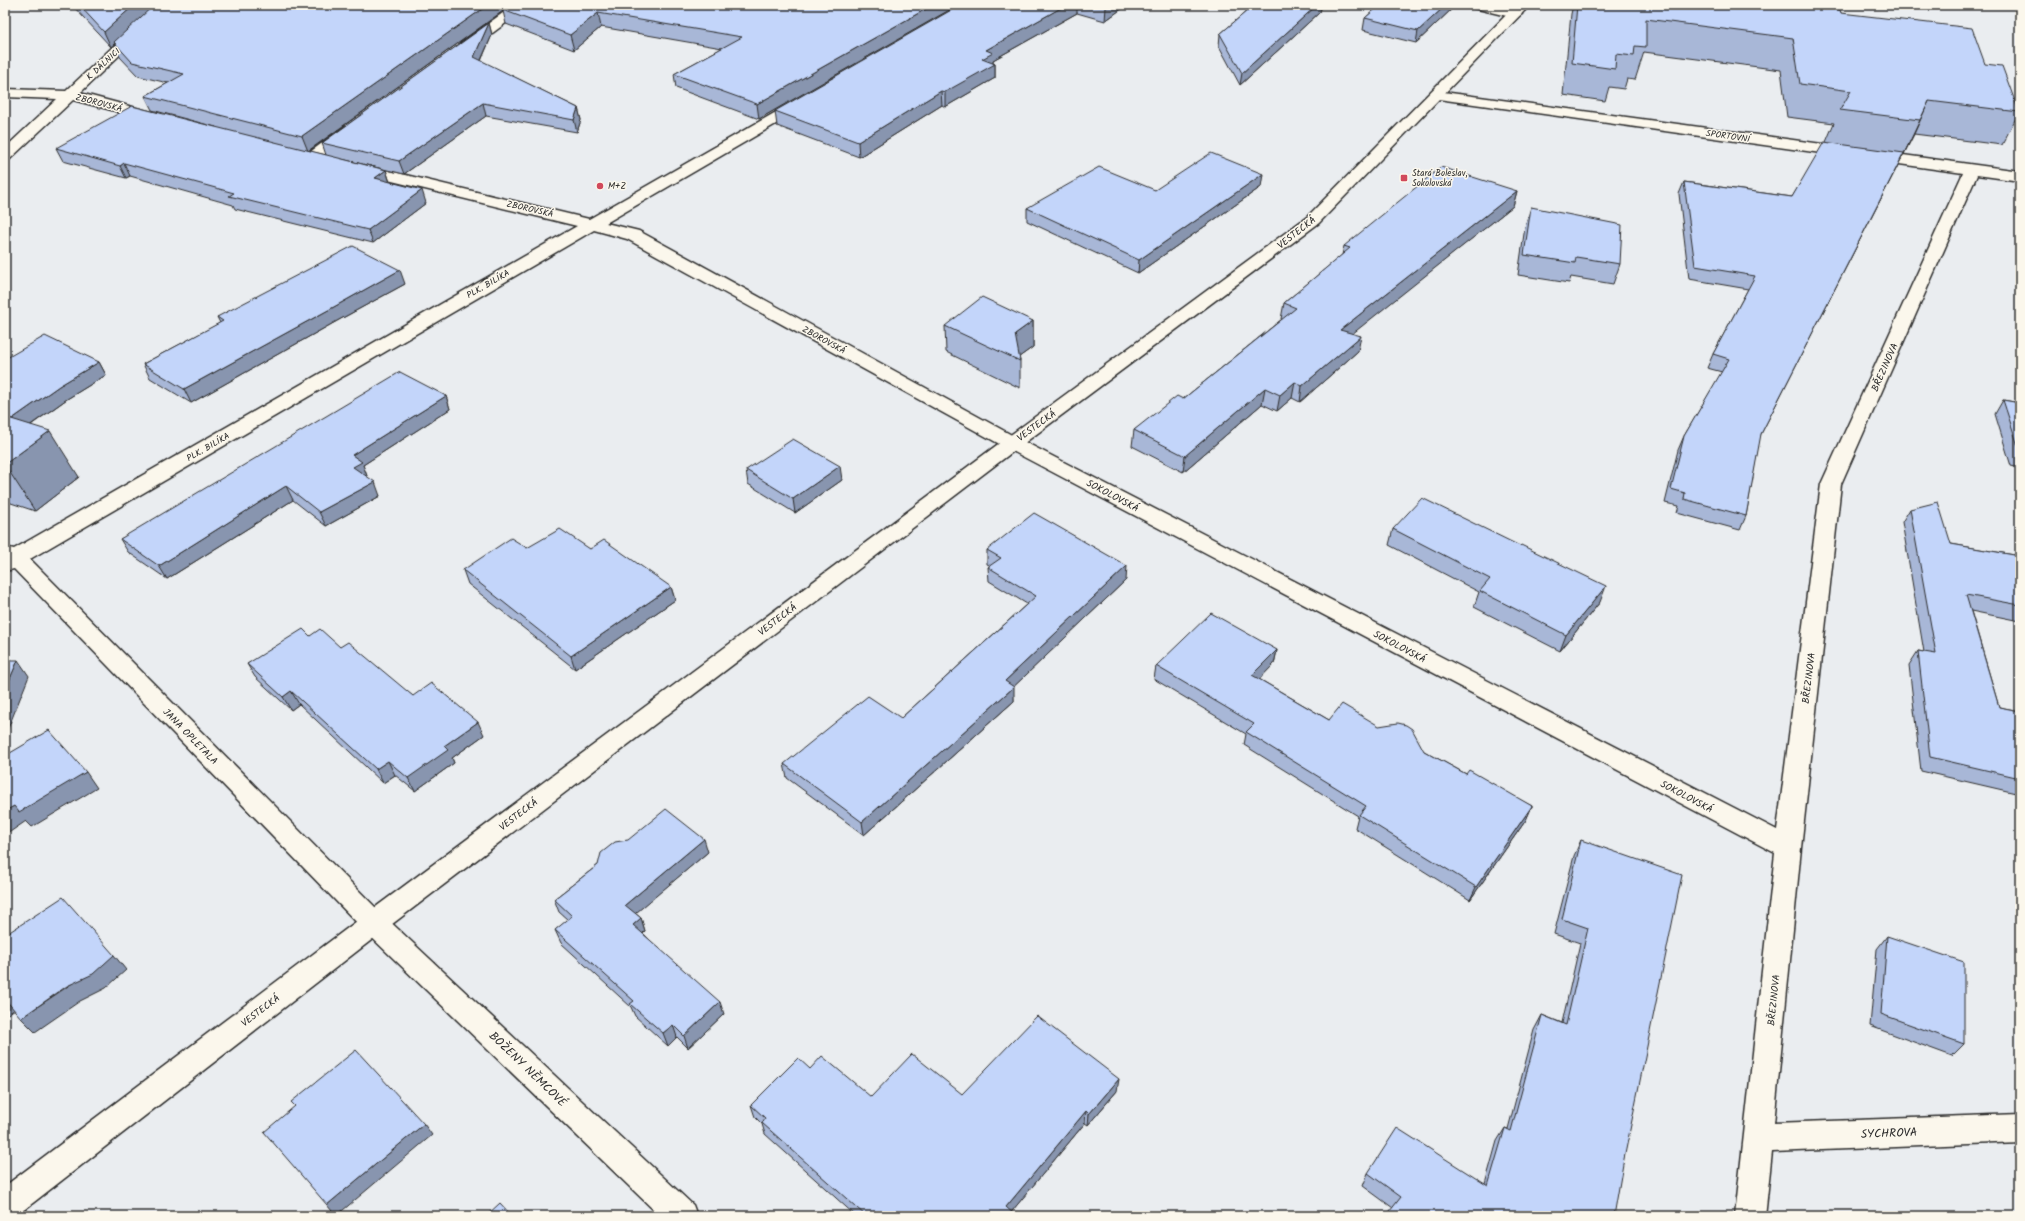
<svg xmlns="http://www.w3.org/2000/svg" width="2025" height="1221" viewBox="0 0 2025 1221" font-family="Kalam,sans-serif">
  <rect width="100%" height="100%" fill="#eaedf0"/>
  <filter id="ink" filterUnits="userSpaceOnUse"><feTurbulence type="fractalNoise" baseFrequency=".025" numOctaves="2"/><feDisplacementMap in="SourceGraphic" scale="8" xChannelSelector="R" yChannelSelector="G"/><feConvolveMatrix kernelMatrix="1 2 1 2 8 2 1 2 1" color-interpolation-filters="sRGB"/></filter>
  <g filter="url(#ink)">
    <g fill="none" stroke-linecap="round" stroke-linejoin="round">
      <g stroke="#2b2b2b" stroke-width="3">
        <g id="street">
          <polygon points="157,5 172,5 80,93 159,114 161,117 159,120 154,121 73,100 10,159 5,161 5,148 57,99 5,97 5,89 66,91"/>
          <polygon points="514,5 530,5 471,49 461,49 459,46 461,43"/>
          <polygon points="1472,5 1495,5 1520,11 1522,14 1515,18 1474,8"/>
          <polygon points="1436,91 2020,171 2020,181 1977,175 1841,484 1801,848 1774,1123 2020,1114 2020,1142 1772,1152 1765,1216 1735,1216 1775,853 1005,447 627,239 594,230 30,559 383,915 693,1205 697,1216 660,1216 365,931 14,569 5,571 5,547 14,549 577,226 355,172 352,169 355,166 360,164 589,219 797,100 807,100 809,103 807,106 606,223 639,231 1019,439 1777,830 1821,484 1963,173 1431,98 1429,95 1431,92"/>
          <polygon points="349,126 354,127 356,130 354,133 316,161 306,161 303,158 306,155 344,127"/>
        </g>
      </g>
      <g stroke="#2b2b2b" stroke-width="3">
        <polygon id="secondary" points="1516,5 1530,5 1319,223 1019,447 383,931 16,1216 5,1216 5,1186 365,915 1005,439 1307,217"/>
      </g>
      <use href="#street" fill="#fbf7ec" fill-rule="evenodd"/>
      <use href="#secondary" fill="#fbf7ec" fill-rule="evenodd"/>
    </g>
    <g fill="#a8b7d7" stroke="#2b2b2b">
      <polygon points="72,5 958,5 759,119 676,88 674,74 722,48 601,27 574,50 506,24 503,11 309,151 326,155 322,143 489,23 492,35 481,61 578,108 581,120 577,132 486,116 404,174 341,159 386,170 390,182 426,203 373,243 235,209 233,205 130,176 126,178 63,161 56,148 216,127 152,110 145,96 168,83 138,76 120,57 114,43 111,47"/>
      <polygon points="960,5 1127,5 1105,21 1077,13 993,60 993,63 995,64 995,78 945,107 942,105 859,157 777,126 775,111"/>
      <polygon points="1254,5 1322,5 1320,12 1240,85 1219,46 1220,34"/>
      <polygon points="1380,5 1456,5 1416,43 1363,30 1365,18"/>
      <polygon points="1573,5 1821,5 1821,7 1841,13 1985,64 2019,112 2002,145 1914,134 1760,435 1746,516 1740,530 1677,513 1679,506 1665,503 1678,450 1684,436 1722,372 1707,368 1713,354 1748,289 1689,279 1679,194 1684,182 1792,197 1826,142 1834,123 1787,117 1781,70 1644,52 1635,80 1627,79 1624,89 1609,87 1605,101 1563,95 1571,14"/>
      <polygon points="1261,187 1138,273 1027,221 1027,208 1155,190"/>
      <polygon points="1517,191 1513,206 1352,333 1358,351 1300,402 1292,398 1277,411 1262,404 1183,472 1132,446 1134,430 1183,399 1282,319 1281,319 1284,303 1342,255 1344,246"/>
      <polygon points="1531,207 1620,264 1613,284 1571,277 1569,283 1518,275 1525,227"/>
      <polygon points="405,284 337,321 191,403 150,378 143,364 220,323 217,317"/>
      <polygon points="1033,321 1033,347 1019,357 1020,361 1020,388 946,352 945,326"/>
      <polygon points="5,359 99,362 106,375 67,399 31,425 79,477 35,511 5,501"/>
      <polygon points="446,396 450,409 363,465 367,476 366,476 380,496 326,526 293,500 167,579 128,552 120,539"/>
      <polygon points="2003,400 2020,403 2020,468 2011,466 1995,414"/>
      <polygon points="746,470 842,480 795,513 748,484"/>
      <polygon points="1910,509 1951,544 2020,556 2020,621 1971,611 1999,707 2020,711 2020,794 1921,771 1909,665 1918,651 1924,652 1902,522"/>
      <polygon points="1393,529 1600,602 1560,651 1474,607 1479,592 1389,545"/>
      <polygon points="527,548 590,549 671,587 675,600 575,669 468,584 463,570"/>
      <polygon points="987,550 1126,580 1013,687 1014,701 864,835 787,778 784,764 901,718 1027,604 989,581 988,567 991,566 987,564"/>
      <polygon points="310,636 340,647 413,696 484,735 452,758 454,763 415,791 395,775 383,783 299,704 291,710 255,677 247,664"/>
      <polygon points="1277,650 1274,664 1259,679 1329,720 1424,751 1466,774 1532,806 1526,820 1470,900 1355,828 1358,816 1244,745 1246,734 1154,679 1156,666"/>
      <polygon points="1581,840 1623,1164 1393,1208 1363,1186 1368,1173 1485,1184 1497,1141 1505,1128 1508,1129 1534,1030 1542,1015 1562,1023 1580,943 1554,934 1574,856"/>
      <polygon points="708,852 635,913 641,918 645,931 643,933 724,1014 688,1048 677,1037 668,1046 635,1016 631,1007 561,943 555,930 568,920 559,912 554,899 598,865"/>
      <polygon points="1887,936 1964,1044 1952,1056 1870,1026 1877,949"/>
      <polygon points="810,1069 871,1097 962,1094 1117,1091 1088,1125 1085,1123 1011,1212 1016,1216 856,1216 765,1134 762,1124 755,1117 751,1105"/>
    </g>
    <g fill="#8895af" stroke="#2b2b2b">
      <polygon points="134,5 155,5 111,47 104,32"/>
      <polygon points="488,5 511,5 503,10 503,11 308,151 302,136"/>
      <polygon points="933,5 958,5 759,119 757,104"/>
      <polygon points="1066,5 1077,5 1077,13 993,60 993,65 995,64 995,78 945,107 945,92 982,59 986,50"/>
      <polygon points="1109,5 1127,5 1105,21 1106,7"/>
      <polygon points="1317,5 1322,5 1320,12 1240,85 1242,73"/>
      <polygon points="1446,5 1456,5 1416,43 1418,31"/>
      <polygon points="598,13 601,27 574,50 570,35"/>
      <polygon points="489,23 492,35 477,69 474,57"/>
      <polygon points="941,91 942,105 859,157 858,142"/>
      <polygon points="1929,101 1914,134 1904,154 1920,120"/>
      <polygon points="483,103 486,116 404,174 399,161"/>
      <polygon points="578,108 581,120 577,132 574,120"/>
      <polygon points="1904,153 1898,165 1754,447 1761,434"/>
      <polygon points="124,163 130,176 126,178 120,166"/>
      <polygon points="386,170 390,183 375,178"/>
      <polygon points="1263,174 1261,187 1138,273 1139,260"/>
      <polygon points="422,190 426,203 373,243 368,230"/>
      <polygon points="1517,191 1513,206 1337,346 1340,330"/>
      <polygon points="400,270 405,284 337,321 191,403 184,389 332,308"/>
      <polygon points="1033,321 1033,347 1015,360 1015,334"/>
      <polygon points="1361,336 1358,351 1300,402 1302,386"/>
      <polygon points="99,362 106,375 67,399 5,443 5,424 59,386"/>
      <polygon points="1295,382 1292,398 1277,411 1280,395"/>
      <polygon points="1265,388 1262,404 1183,472 1185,456"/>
      <polygon points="446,396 450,409 363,465 367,476 359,481 353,467 352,455"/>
      <polygon points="50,431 79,477 35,511 5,465 5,464"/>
      <polygon points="840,466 842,480 795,513 793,499"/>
      <polygon points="375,482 380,496 326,526 319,512"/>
      <polygon points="286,486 293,500 167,579 159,566"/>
      <polygon points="1127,566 1126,580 1005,695 1005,681"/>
      <polygon points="1606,586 1600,602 1560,651 1566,635"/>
      <polygon points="671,587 675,600 575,669 571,656"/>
      <polygon points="1277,650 1274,664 1250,689 1252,675"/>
      <polygon points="18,660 29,676 5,736 5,690"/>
      <polygon points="1014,687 1014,701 864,835 862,822"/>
      <polygon points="291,691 299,704 291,710 283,697"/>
      <polygon points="478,722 484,735 452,758 454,763 415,791 408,778 444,746"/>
      <polygon points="388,761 395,775 383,783 376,769"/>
      <polygon points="86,772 97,788 32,827 26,821 10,832 5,826 5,811 14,806"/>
      <polygon points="1532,806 1526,820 1470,900 1476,887"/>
      <polygon points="704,839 708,852 630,918 625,905"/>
      <polygon points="641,918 645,931 638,938 633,925"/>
      <polygon points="114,955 126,970 106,988 80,1001 35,1032 21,1018"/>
      <polygon points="5,998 15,1009 5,1016"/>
      <polygon points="720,1002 724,1014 688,1048 684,1036"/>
      <polygon points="673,1025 677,1037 668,1046 663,1033"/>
      <polygon points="1119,1079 1117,1091 1088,1125 1089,1114"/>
      <polygon points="1086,1111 1085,1123 1008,1216 1006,1207"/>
      <polygon points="424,1124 432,1135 336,1216 327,1205"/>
    </g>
    <g fill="#c3d5fa" stroke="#2b2b2b">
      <polygon points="79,5 134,5 104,32"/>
      <polygon points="154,5 488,5 302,136 145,96 184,74 132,62 114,42"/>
      <polygon points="510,5 933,5 757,104 674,74 742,37 598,13 570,35 503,10"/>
      <polygon points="960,5 1066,5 986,50 993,53 982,59 995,64 945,92 941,91 858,142 775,111"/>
      <polygon points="1098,5 1109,5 1106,7"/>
      <polygon points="1254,5 1317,5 1242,73 1220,34"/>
      <polygon points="1380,5 1446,5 1418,31 1365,18"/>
      <polygon points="1577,5 1821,5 1821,7 1840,10 1841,13 1972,28 1985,64 2002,66 2019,112 1929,101 1920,120 1840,110 1851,91 1800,84 1793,38 1646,19 1646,47 1635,46 1634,56 1616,54 1615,69 1572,63"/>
      <polygon points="489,23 474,57 578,108 574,120 483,103 399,161 322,143"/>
      <polygon points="132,106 386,170 375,178 422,190 368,230 229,196 234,193 124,163 120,166 56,148"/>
      <polygon points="1824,142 1904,153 1761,434 1746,516 1684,499 1685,493 1671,489 1684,436 1729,359 1713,354 1755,276 1695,266 1684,182 1792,197"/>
      <polygon points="1211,153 1263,174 1139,260 1027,208 1099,167 1155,190"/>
      <polygon points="1441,167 1517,191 1340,330 1361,336 1302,386 1295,382 1280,395 1265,388 1185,456 1134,430 1177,396 1183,399 1296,308 1284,303 1350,248 1344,246"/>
      <polygon points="1531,207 1622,225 1620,264 1576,257 1575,263 1524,255"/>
      <polygon points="353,246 400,270 332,308 184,389 143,364 223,321 217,317"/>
      <polygon points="982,297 1033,321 1015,334 1020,361 945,326"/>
      <polygon points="45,336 99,362 59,386 12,419 5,417 5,359"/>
      <polygon points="400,372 446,396 352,455 362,462 353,467 375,482 319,512 286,486 159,566 120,539"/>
      <polygon points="2003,400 2020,403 2020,452"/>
      <polygon points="5,417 50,431 5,464"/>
      <polygon points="793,439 840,466 793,499 746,470"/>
      <polygon points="1422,498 1520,546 1521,545 1606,586 1566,635 1480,591 1490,579 1393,529"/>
      <polygon points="1938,502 1951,544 2020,556 2020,605 1966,595 1999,707 2020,711 2020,778 1930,757 1918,651 1936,654 1910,509"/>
      <polygon points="1034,513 1127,566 1005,681 1014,687 862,822 784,764 868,696 901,718 1036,596 988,567 1001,558 987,550"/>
      <polygon points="560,529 590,549 604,540 671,587 571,656 463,570 511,538 527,548"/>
      <polygon points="1211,613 1277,650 1252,675 1329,720 1342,704 1379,726 1398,723 1406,725 1412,729 1424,751 1466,774 1469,770 1532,806 1476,887 1359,815 1366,806 1246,732 1254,724 1156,666"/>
      <polygon points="303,629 310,636 320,629 340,647 348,642 413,696 431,683 478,722 444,746 448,750 408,778 388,761 376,769 291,691 283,697 247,664"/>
      <polygon points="5,660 18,660 5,690"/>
      <polygon points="49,730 86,772 19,812 14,806 5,811 5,756"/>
      <polygon points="666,809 704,839 625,905 641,918 633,925 720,1002 684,1036 673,1025 663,1033 630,1004 634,1001 555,930 572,916 554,899 598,865 601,853 615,842 628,840"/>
      <polygon points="1581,840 1682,875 1623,1164 1614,1216 1386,1216 1401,1197 1368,1173 1397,1128 1488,1186 1505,1128 1511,1131 1542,1015 1566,1025 1588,928 1562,919"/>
      <polygon points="63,897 114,955 93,974 67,986 21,1018 5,999 5,935"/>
      <polygon points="1887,936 1964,962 1964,1044 1881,1014"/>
      <polygon points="1037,1016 1119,1079 1089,1114 1086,1111 1006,1207 1016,1216 866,1216 762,1123 765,1118 751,1105 798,1058 810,1069 822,1056 871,1097 912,1054 962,1094"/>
      <polygon points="356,1050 424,1124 327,1205 264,1132 295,1106 291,1102"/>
      <polygon points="500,1203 512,1216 486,1216"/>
      <rect x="1932" y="1215" width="88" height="1"/>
    </g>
  </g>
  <g fill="#d1495b" stroke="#fbf7ec" stroke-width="1.5">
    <rect x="1400" y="174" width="8" height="8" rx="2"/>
    <circle cx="600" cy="186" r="4"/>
  </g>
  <g text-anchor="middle" stroke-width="3" stroke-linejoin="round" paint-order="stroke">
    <g font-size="9" fill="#2b2b2b" stroke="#fbf7ec">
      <text transform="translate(103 64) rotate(-43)" y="3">K DÁLNICI</text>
      <text transform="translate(99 103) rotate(15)" y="3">ZBOROVSKÁ</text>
      <text transform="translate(1728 136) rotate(8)" y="3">SPORTOVNÍ</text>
      <text transform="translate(530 209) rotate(13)" y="3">ZBOROVSKÁ</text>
      <text transform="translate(488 284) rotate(-30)" y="3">PLK. BILÍKA</text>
      <text transform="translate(824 340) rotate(29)" y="3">ZBOROVSKÁ</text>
      <text transform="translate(208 447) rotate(-30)" y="3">PLK. BILÍKA</text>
    </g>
    <g font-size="9" fill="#2b2b2b" stroke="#fbf7ec" text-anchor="start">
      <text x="1412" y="176">Stará Boleslav,<tspan x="1412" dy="10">Sokolovská</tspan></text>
      <text x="608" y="189">M+Z</text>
    </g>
    <g font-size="10" fill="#2b2b2b" stroke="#fbf7ec">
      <text transform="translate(1296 232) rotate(-38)" y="4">VESTECKÁ</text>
      <text transform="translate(1884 367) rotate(-66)" y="4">BŘEZINOVA</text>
      <text transform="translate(1036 425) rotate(-36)" y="4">VESTECKÁ</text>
      <text transform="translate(1113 495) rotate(28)" y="4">SOKOLOVSKÁ</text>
      <text transform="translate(777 619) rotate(-37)" y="4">VESTECKÁ</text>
      <text transform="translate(1400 646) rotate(28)" y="4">SOKOLOVSKÁ</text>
      <text transform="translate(1808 678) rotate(-83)" y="4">BŘEZINOVA</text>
      <text transform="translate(191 736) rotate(46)" y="4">JANA OPLETALA</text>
      <text transform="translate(1687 796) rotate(28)" y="4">SOKOLOVSKÁ</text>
      <text transform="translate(518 814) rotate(-37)" y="4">VESTECKÁ</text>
      <text transform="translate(1773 1000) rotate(-84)" y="4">BŘEZINOVA</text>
      <text transform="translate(260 1010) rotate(-37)" y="4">VESTECKÁ</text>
    </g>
    <g font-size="12" fill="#2b2b2b" stroke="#fbf7ec">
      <text transform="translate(528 1069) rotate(44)" y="4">BOŽENY NĚMCOVÉ</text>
      <text transform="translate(1889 1133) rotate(-2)" y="4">SYCHROVA</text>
    </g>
  </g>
  <rect width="2025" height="1221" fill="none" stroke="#fbf7ec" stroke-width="20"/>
  <rect x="10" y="10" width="2005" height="1201" fill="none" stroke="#2b2b2b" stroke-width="1.5" filter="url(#ink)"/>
</svg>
